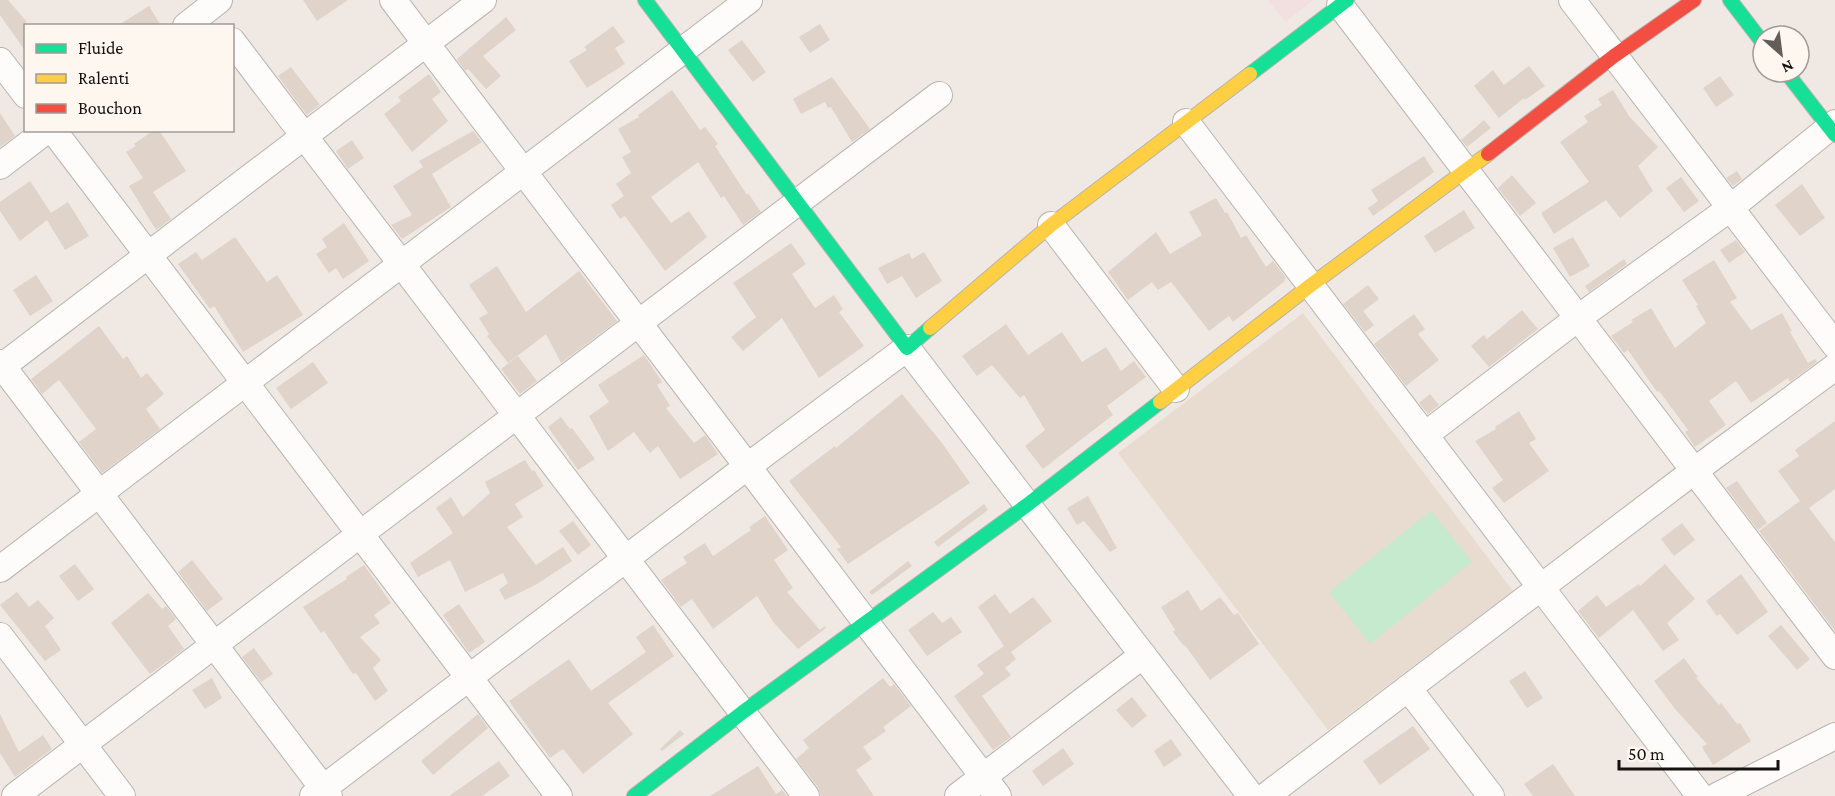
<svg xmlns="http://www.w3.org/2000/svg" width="1835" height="796" viewBox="0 0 1835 796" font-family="'Crimson Pro',serif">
  <rect width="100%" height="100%" fill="#f0e9e3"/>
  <polygon fill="#f2e0e0" points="1268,0 1314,0 1285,22"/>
  <polygon fill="#e8dcd0" points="1303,313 1513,591 1328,730 1118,453"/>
  <polygon fill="#c6eace" points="1431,511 1472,562 1370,644 1329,592"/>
  <g fill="#e0d3c9">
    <polygon points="0,0 8,0 26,21 26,52 0,15"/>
    <polygon points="303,0 348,0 317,21"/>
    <polygon points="149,6 161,26 117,26"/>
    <polygon points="506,17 516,30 483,56 501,76 486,89 468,69 465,71 457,59"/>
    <polygon points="820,24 830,40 810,53 799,37"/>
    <polygon points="613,26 625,42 615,48 625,64 587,88 569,61 587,50 584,47"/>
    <polygon points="742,40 766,72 753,82 728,50"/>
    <polygon points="1529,66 1545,86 1525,100 1524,98 1499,118 1474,86 1493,70 1504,85"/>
    <polygon points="291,67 320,105 307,115 278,76"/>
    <polygon points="429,74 441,92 432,99 448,121 412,152 384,114 401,101 398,97"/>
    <polygon points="1720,76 1734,95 1716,107 1703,88"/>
    <polygon points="832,77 870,129 852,142 831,107 828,108 825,102 801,114 793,99"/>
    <polygon points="672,90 700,130 705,127 718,144 715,146 747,195 748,193 761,212 743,225 724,196 721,198 698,162 651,197 671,223 689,211 707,237 665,271 625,216 620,219 611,205 624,196 616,184 631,173 622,157 631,152 618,129 639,117 638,115"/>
    <polygon points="1613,90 1629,116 1658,147 1638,166 1653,191 1620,218 1606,200 1554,234 1541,213 1589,182 1560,142 1588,122 1584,116 1602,105 1598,99"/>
    <polygon points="0,113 15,136 0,147"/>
    <polygon points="1484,120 1491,128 1467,147 1461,140"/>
    <polygon points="154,130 159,130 186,171 153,192 171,219 156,230 129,186 143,178 126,152 136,146 134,144"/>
    <polygon points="473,131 482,142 432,174 451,207 402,239 391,225 412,215 393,186 423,167 419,161"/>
    <polygon points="352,140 364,158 348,169 336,151"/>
    <polygon points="1424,156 1434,172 1373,216 1368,208 1378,201 1371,190"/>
    <polygon points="1737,171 1742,179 1733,186 1726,178"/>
    <polygon points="1512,175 1536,203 1520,216 1498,188"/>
    <polygon points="1681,177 1699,201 1684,212 1666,188"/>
    <polygon points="30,181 51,213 68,202 89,236 65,250 47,220 20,241 0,211 0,202"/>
    <polygon points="1802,184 1825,218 1800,236 1775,205"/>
    <polygon points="1216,198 1225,213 1227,212 1241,238 1246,235 1266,267 1273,261 1286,278 1284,280 1285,281 1233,322 1229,316 1209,331 1171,282 1158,290 1152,282 1128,300 1108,272 1156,232 1170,254 1202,235 1189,212"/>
    <polygon points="1464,210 1475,228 1435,253 1424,236"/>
    <polygon points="344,223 369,261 343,279 336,268 329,273 316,254 327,247 322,239"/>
    <polygon points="235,237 267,282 277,275 303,315 243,352 214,306 210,309 178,264 196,252 202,260"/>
    <polygon points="1573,237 1590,266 1570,277 1553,248"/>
    <polygon points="1736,240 1745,252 1729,263 1720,250"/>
    <polygon points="791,243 806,264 792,274 815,308 834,295 843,309 839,312 864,346 819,378 782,318 743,351 731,337 756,317 733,283"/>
    <polygon points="924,252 942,281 916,298 902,276 887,284 878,268 909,253 912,259"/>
    <polygon points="1624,259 1627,264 1589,292 1585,286"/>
    <polygon points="1714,260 1737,298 1730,302 1751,330 1782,313 1792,331 1790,332 1808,363 1815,359 1817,362 1790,382 1788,378 1751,403 1736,381 1709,401 1726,425 1695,447 1685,432 1688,430 1659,391 1657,392 1628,350 1624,353 1611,336 1633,322 1631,320 1651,308 1675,348 1706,323 1696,306 1698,305 1682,280"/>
    <polygon points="497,266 526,312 579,271 617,321 561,363 546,334 508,363 487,336 489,334 479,318 488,313 469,285"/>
    <polygon points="36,275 53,301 30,316 13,290"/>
    <polygon points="1368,285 1379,299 1363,311 1374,325 1365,332 1343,304"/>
    <polygon points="1522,310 1538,329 1489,367 1471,346 1484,335 1487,339"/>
    <polygon points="1414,314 1425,329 1418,334 1439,360 1406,386 1374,344"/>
    <polygon points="1006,324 1028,355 1062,332 1082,362 1106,347 1121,371 1134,361 1146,377 1107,406 1113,415 1043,469 1025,446 1045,430 1024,395 1020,398 992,365 977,376 962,356"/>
    <polygon points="99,326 123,359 127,356 141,378 147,373 164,394 146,409 160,429 102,473 79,442 96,429 59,380 42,394 31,379"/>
    <polygon points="644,355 662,382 657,385 670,406 666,408 694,443 705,435 718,454 680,479 658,446 650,453 634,432 608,451 589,416 609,402 598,385"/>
    <polygon points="518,356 537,381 520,394 501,369"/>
    <polygon points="313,362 328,383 291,409 276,388"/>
    <polygon points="902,394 942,443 970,483 848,564 837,549 841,547 789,481 835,446 836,448"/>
    <polygon points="1430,394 1439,405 1428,414 1419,403"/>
    <polygon points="1519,411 1536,439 1529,443 1549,471 1504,503 1492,488 1503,480 1475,441 1496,429 1495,427"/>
    <polygon points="561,417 570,429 572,428 595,459 578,470 548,427"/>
    <polygon points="1835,421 1835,489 1809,508 1835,542 1835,631 1759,531 1800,501 1778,471 1799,456 1795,450"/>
    <polygon points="525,460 532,471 534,470 544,486 515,504 523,517 507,527 536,565 563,547 572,561 537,584 505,600 499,590 508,583 503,573 465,592 450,560 418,577 410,563 453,533 436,508 451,497 463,517 490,493 485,482"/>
    <polygon points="1737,481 1767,523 1758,530 1726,488"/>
    <polygon points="1088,496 1117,548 1110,552 1084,521 1077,525 1067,508"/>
    <polygon points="984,504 988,510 938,547 934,542"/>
    <polygon points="765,516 788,550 774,560 793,588 787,592 820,630 825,626 826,628 798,649 774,623 757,596 713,629 692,599 681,607 661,580 687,563 683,557 705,543 713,556 751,530 749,527"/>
    <polygon points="573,521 591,545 578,555 559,531"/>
    <polygon points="1682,523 1695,540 1674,556 1661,539"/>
    <polygon points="192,560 223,599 207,611 178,572"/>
    <polygon points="908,561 912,566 872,595 869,592"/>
    <polygon points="75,564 94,589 78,601 59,576"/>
    <polygon points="1665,564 1695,599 1667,623 1679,640 1663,651 1633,610 1599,638 1578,611 1597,595 1606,607 1639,584 1640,586"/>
    <polygon points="364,565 391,603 374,615 380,623 360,637 381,660 373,668 388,691 375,701 356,673 353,674 324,631 321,633 303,607 347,579 346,577"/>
    <polygon points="1741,574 1768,612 1737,635 1720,614 1717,616 1706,601"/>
    <polygon points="1188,590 1201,611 1220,597 1234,615 1238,613 1259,644 1210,680 1185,645 1184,646 1173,632 1175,630 1161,607"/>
    <polygon points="17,592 29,607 38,600 54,618 45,626 61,650 45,661 0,605"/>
    <polygon points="148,593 162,609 166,606 176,619 168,626 184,649 150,674 111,623"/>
    <polygon points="995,594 1010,614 1033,597 1052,621 1011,652 1016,659 1005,668 1011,675 982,696 1011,737 993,750 954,696 984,674 977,665 1004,646 978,607"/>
    <polygon points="459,604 485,642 469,653 443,615"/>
    <polygon points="933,612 942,623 951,617 962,632 927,656 908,630"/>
    <polygon points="653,625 674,656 608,703 633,734 583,774 563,749 550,758 509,701 569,659 591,691 646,652 636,637"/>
    <polygon points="1781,625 1810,659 1797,670 1768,636"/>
    <polygon points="254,648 273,674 261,682 242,657"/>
    <polygon points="1684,658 1698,677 1696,678 1719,705 1721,703 1737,724 1740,723 1751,741 1713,765 1702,747 1707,744 1675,709 1654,681"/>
    <polygon points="1525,671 1543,698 1527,708 1509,681"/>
    <polygon points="212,678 222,698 205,709 192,690"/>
    <polygon points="883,678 890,687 894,684 911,706 883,727 886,731 863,747 872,759 856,770 874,796 821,796 818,787 796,759 809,748 803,740"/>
    <polygon points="1132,697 1147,716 1132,728 1116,710"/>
    <polygon points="0,714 19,752 43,735 52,749 15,777 0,753"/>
    <polygon points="478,714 488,728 433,775 421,761"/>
    <polygon points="1413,726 1430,749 1380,785 1363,761"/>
    <polygon points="680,730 684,734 662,751 660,749"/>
    <polygon points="1171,739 1182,755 1164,767 1154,751"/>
    <polygon points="1063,748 1074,764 1043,786 1032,771"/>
    <polygon points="499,761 510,776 482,796 449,796"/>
    <polygon points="1553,764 1575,796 1533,796 1524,784"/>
    <polygon points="758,766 776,794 782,790 787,796 710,796"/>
  </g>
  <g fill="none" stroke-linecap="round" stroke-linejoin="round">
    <g stroke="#b8b3af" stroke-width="28">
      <g id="street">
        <polyline points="393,0 998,796"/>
        <polyline points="1572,0 1835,345"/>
        <polyline points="1340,5 1835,656"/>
        <polyline points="186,26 219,0"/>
        <polyline points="232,41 806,796"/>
        <polyline points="0,61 26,95"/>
        <polyline points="1186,122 1700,796"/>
        <polyline points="53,130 559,796"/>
        <polyline points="0,166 47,130"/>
        <polyline points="1051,225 1176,389"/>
        <polyline points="0,363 329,796"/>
        <polyline points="0,368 483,0"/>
        <polyline points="1425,435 1578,318 1729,209 1835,123"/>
        <polyline points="0,569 749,0"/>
        <polyline points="0,636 122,796"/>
        <polyline points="1408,688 1491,796"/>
        <polyline points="15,796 939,95"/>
        <polyline points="313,796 748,466 907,348 1251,796"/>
        <polyline points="958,796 1143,655"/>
        <polyline points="1266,796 1694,471 1835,367"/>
        <polyline points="1717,796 1835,736"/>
      </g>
    </g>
    <g stroke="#b8b3af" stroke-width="16">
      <g id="fast">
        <polyline points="645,0 907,348 930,328"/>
        <polyline points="1730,0 1763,43"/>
        <polyline points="1786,72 1835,135"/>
        <polyline points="1250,74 1347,0"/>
        <polyline points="634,796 743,712 1027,505 1160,402"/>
      </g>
    </g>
    <g stroke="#b8b3af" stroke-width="16">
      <g id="slow">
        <polyline points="930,328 1051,225 1250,74"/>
        <polyline points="1160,402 1311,285 1488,154"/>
      </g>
    </g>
    <g stroke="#b8b3af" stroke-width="16">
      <polyline id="jam" points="1488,154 1614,56 1694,0"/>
    </g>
    <use href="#street" stroke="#fdfcfb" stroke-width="26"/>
    <use href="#fast" stroke="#16e098" stroke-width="14"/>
    <use href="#slow" stroke="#ffcf43" stroke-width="14"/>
    <use href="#jam" stroke="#f24e42" stroke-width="14"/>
  </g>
  <rect x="24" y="24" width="210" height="108" fill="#fef7f0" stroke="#a19b96" stroke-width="1.5"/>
  <rect x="36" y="44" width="30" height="9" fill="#16e098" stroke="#a19b96" stroke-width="1.5"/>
  <text x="78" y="54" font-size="18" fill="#15110e">Fluide</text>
  <rect x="36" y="74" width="30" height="9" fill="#ffcf43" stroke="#a19b96" stroke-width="1.5"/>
  <text x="78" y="84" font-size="18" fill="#15110e">Ralenti</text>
  <rect x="36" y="104" width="30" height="9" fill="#f24e42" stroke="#a19b96" stroke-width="1.5"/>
  <text x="78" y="114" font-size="18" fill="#15110e">Bouchon</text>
  <g transform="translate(1781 54) rotate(152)"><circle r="28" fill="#fef7f0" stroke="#a19b96" stroke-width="1.5"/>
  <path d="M0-4.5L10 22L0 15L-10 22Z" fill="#625d59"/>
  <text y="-9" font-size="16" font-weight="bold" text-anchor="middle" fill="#15110e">N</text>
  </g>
  <path d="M1619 760v9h159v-9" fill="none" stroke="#15110e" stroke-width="3"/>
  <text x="1628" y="760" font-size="18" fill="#15110e" stroke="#fef7f0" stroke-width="4.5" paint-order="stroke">50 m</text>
</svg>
